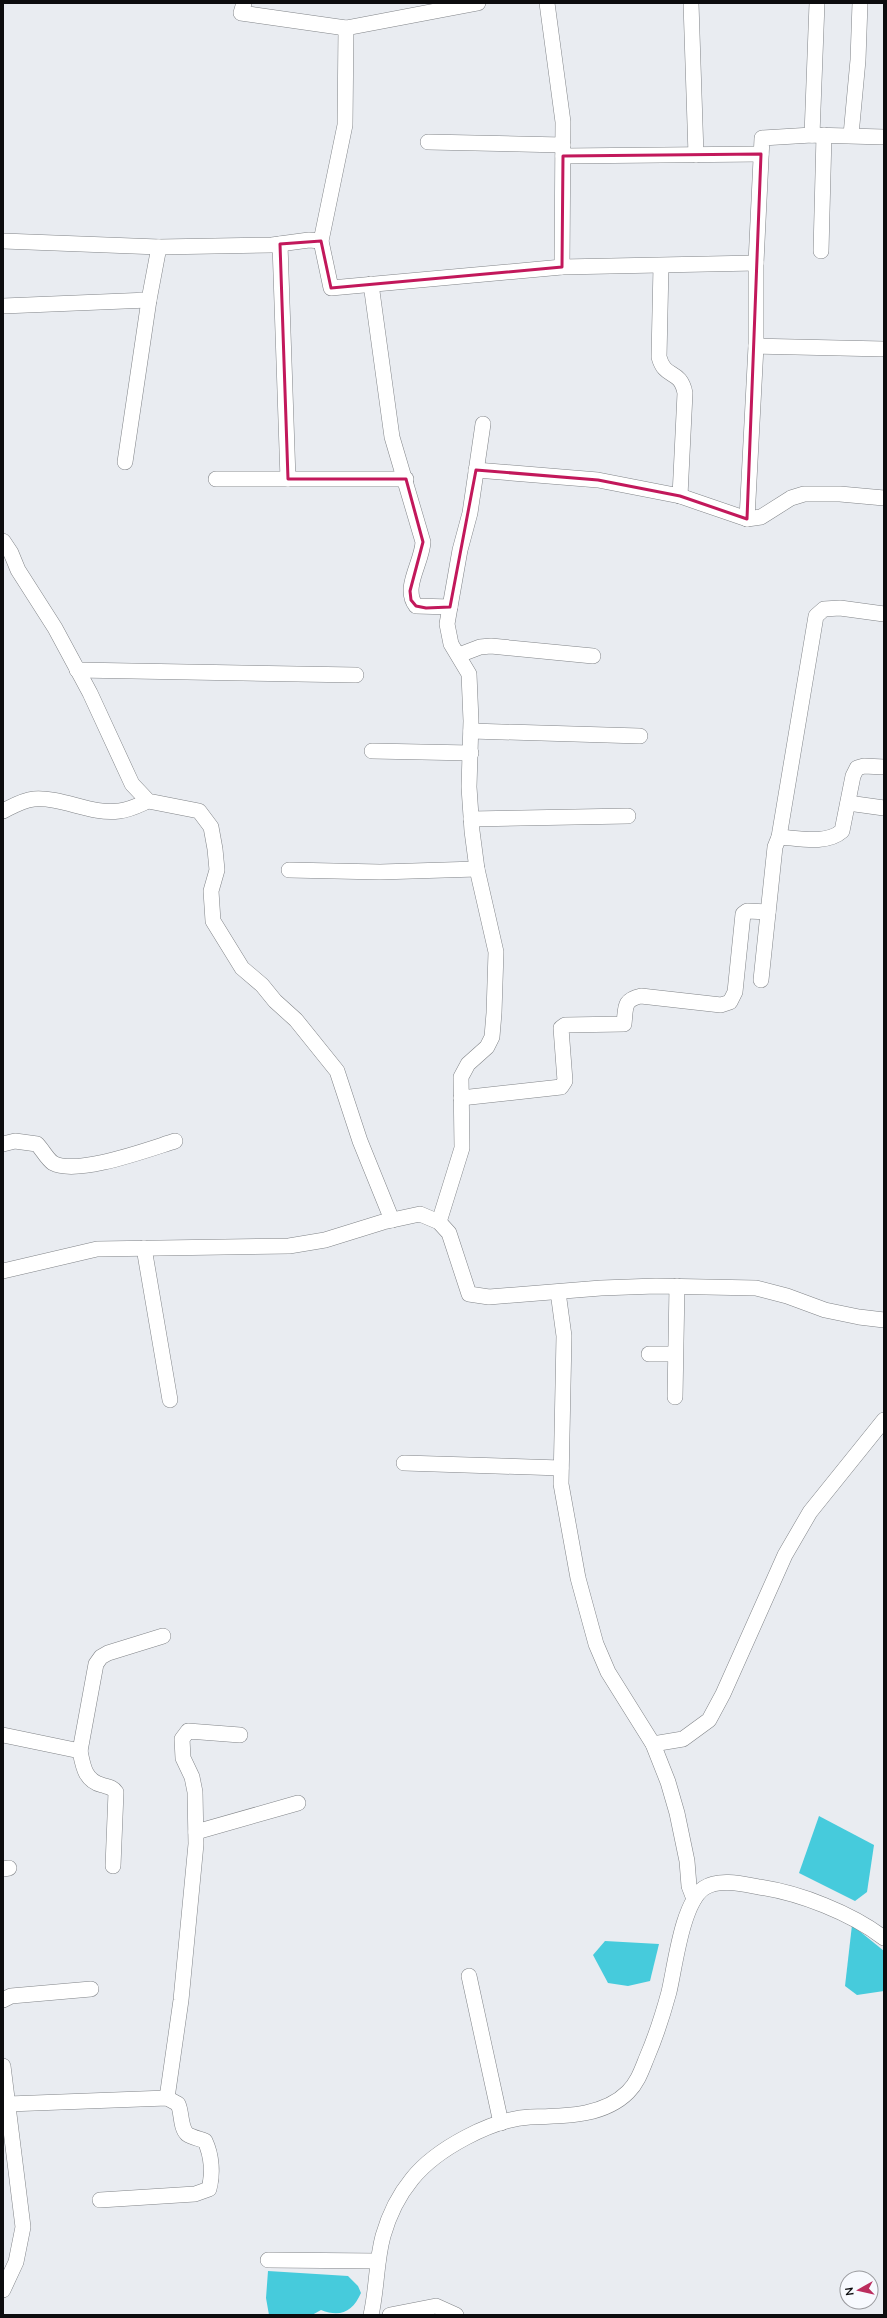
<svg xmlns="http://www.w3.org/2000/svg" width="887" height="2318" viewBox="0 0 887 2318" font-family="Mulish,sans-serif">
  <rect width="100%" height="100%" fill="#e9ecf1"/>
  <g fill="#46cbdc">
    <polygon points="819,1816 874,1845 867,1892 855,1901 799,1873"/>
    <polygon points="852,1925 884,1951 884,1991 857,1995 845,1986"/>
    <polygon points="605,1941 659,1944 650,1981 628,1986 608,1983 593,1955"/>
    <path d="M268,2271L348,2276L358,2286L361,2293C353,2311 341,2318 321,2310L312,2315H269L266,2298Z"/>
  </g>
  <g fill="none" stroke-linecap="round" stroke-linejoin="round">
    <g stroke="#818488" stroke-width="16">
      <g id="minor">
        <polyline points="244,3 241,13 346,28 478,3"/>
        <polyline points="547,3 563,122 562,267"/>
        <polyline points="691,3 696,155"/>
        <polyline points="346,28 345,125 321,241 331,288 562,267 756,263"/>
        <polyline points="812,135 817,3"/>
        <polyline points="851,135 858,60 860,3"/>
        <polyline points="428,142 563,145"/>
        <polyline points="563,156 761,154"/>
        <polyline points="3,241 159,247 272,245 309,240 321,241"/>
        <polyline points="280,244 288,479"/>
        <polyline points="821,251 824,135"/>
        <path d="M661,266L659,357C665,380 680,368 685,393L680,496"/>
        <path d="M371,284L392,437L423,542C422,563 402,588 416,606L450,607"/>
        <polyline points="3,306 149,300 159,247"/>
        <polyline points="756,346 884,349"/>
        <polyline points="125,462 149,300"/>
        <polyline points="476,470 598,480 680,496 747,519 761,517 791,498 804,494 840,494 884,498"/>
        <polyline points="216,479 406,479"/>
        <polyline points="747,519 756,346 756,263 762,138 812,135 884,137"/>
        <polyline points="3,541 11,553 18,570 55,628 90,693 132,784 148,801 199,811 211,827 215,849 217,870 211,891 213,921 242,968 262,985 275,1001 296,1020 337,1071 360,1141 392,1220"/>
        <polyline points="459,655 480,647 491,646 593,656"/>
        <polyline points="77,670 356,675"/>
        <polyline points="471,731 640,736"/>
        <polyline points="372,751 471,753"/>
        <polyline points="848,803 884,808"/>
        <path d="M3,811C13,806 23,800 34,799C63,797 91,815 119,811C130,810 139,805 148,801"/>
        <polyline points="471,819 628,816"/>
        <path d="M779,837C798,838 826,845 842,831L853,776L857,768L864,766L884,767"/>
        <polyline points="289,870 380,872 477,869"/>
        <polyline points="761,980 775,847 779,837 816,616 824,609 840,608 884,614"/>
        <path d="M461,1098L561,1087L565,1081L561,1028L565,1025L624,1024C626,1007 623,1000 641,996L721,1005L730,1002L735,992L743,914L747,911L768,912"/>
        <path d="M3,1144L15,1141L37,1144C42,1149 47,1159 53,1163C77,1176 149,1149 175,1141"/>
        <polyline points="439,1222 462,1148 461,1077 468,1064 487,1047 492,1037 494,1013 496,952 477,869 472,831 469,787 471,721 469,674 451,644 447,624 460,550 470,513 483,424"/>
        <polyline points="144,1248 170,1400"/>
        <polyline points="3,1271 97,1249 289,1246 325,1240 383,1222 420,1214 439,1222 449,1233 469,1294 489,1297 601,1288 656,1286 756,1288 787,1296 825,1310 859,1317 884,1320"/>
        <polyline points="558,1292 564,1336 561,1484 578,1578 596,1644 608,1672 653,1744 668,1782 677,1813 687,1861 689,1886 694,1899"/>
        <polyline points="649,1354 675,1354"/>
        <polyline points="675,1397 677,1286"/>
        <polyline points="404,1463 561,1468"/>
        <polyline points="3,1735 80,1751 96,1664 101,1657 108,1653 163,1636"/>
        <polyline points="653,1744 683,1739 709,1720 723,1694 785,1555 810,1512 884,1420"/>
        <path d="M80,1751C83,1766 85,1781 102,1785C108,1787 113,1787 116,1792L113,1866"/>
        <polyline points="196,1832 298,1803"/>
        <polyline points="3,1869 9,1868"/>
        <polyline points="469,1976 501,2123"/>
        <polyline points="3,2000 11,1996 91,1989"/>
        <polyline points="3,2066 23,2227 16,2262 3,2290"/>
        <polyline points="167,2098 181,2000 196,1844 195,1792 192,1777 183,1758 182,1739 188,1731 240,1735"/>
        <path d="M8,2104L167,2098L178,2104C182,2112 180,2127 187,2134C191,2137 200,2139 205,2141C212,2156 213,2174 209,2189L195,2194L100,2200"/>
        <polyline points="268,2260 378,2261"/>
        <path d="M371,2315C377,2289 376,2262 383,2236C389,2215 398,2196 412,2179C436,2149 492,2119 530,2117C563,2116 603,2117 628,2092C638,2082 642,2069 647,2057C656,2036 663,2014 669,1992C675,1967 682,1903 704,1888C719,1878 743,1884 759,1887C800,1893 851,1913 884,1938"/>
        <polyline points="390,2315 436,2306 456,2315"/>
      </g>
    </g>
    <use href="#minor" stroke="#fff" stroke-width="15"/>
  </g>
  <path fill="none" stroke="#c2185b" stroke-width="3" stroke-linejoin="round" d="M761,154L747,519L680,496L598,480L476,470L450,607L426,608L416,606L411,600L410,591L423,542L406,479H288L280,244L321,241L331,288L562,267L563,156Z"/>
  <rect width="887" height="2318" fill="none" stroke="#0c0c0e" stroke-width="8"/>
  <g transform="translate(859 2290) rotate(262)"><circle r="19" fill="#f7f9fe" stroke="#999a9e"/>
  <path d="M0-3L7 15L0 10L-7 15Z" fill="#bb2d5e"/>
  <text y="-6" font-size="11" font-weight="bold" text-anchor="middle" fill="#0c0c0e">N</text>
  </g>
</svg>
